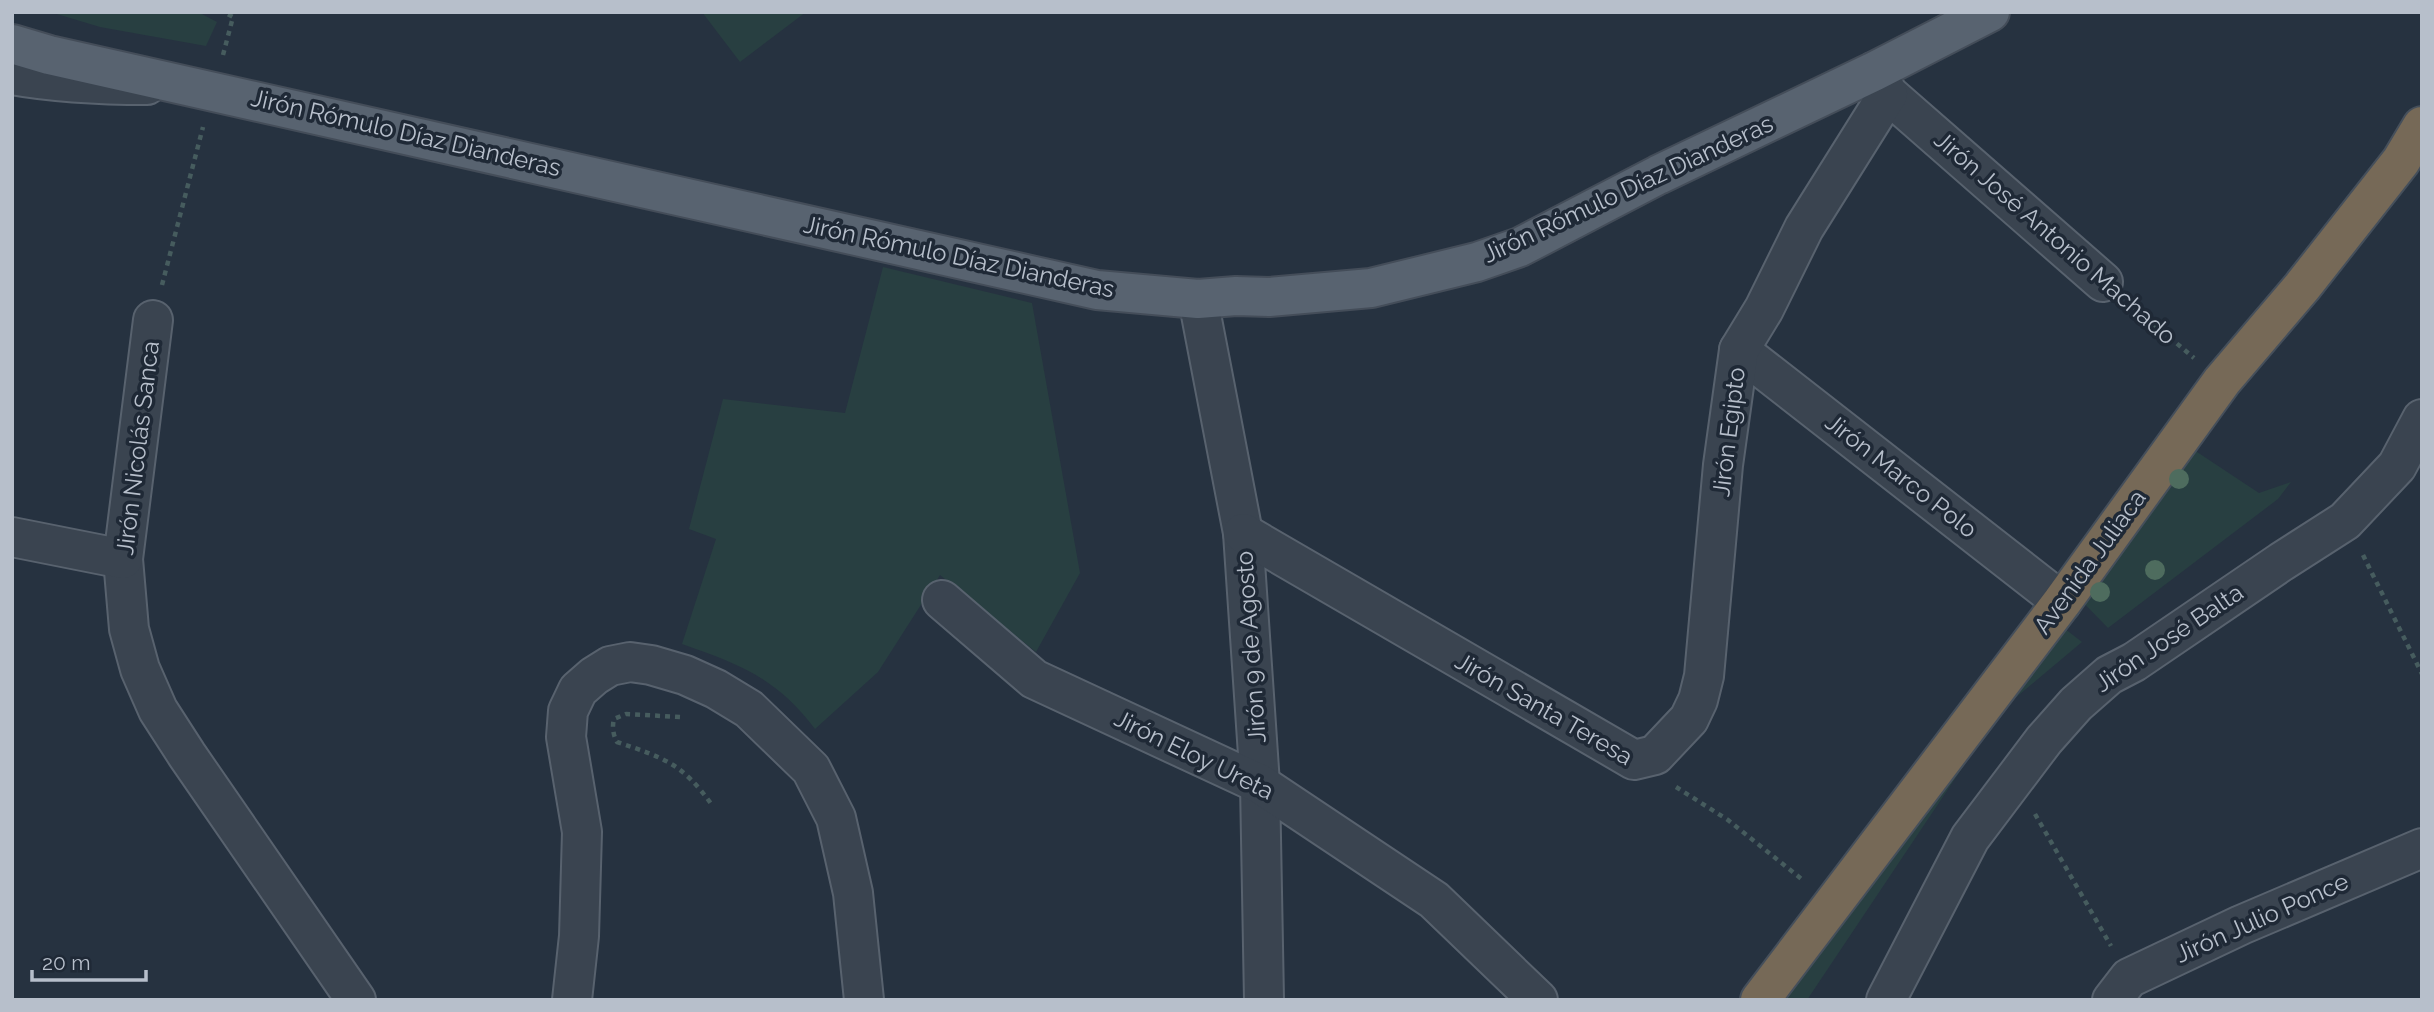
<svg xmlns="http://www.w3.org/2000/svg" width="2434" height="1012" viewBox="0 0 2434 1012" font-family="Raleway,sans-serif">
  <rect width="100%" height="100%" fill="#263240"/>
  <g fill="#283f41">
    <polygon points="50,12 198,12 217,22 206,46 100,27"/>
    <polygon points="702,12 806,12 740,62"/>
    <path d="M883,267L1032,303L1080,573L1036,652L940,575L878,672L815,729C777,678 739,664 682,644L716,539L689,529L723,399L845,413Z"/>
    <polygon points="2191,448 2259,493 2291,482 2278,499 2108,628 2066,585"/>
    <polygon points="2047,615 2082,642 2001,710 1807,1000 1743,1000"/>
  </g>
  <g fill="none" stroke-linecap="round" stroke-linejoin="round">
    <g stroke="#58626e" stroke-width="42">
      <g id="minor">
        <path d="M12,75C57,83 101,85 147,85"/>
        <polyline points="1888,94 2103,282"/>
        <polyline points="1198,299 1243,533 1260,784 1264,1000"/>
        <polyline points="153,320 123,559 129,629 140,669 158,710 187,755 356,1000"/>
        <polyline points="1739,350 2062,602"/>
        <polyline points="1243,533 1634,760 1655,755 1689,719 1698,700 1704,676 1723,465 1739,350 1764,309 1804,228 1888,94 1875,71"/>
        <polyline points="12,537 123,559"/>
        <polyline points="942,600 1034,679 1260,784 1434,900 1538,1000"/>
        <polyline points="572,1000 579,936 582,832 566,737 568,711 578,690 594,676 610,666 630,662 651,665 685,675 716,689 749,709 811,769 836,818 853,893 864,1000"/>
        <polyline points="1886,1000 1970,838 2044,740 2076,704 2109,675 2134,662 2281,562 2345,521 2397,466 2422,419"/>
        <polyline points="2112,1000 2129,978 2241,925 2422,848"/>
      </g>
    </g>
    <g stroke="#444d59" stroke-width="42">
      <polyline id="major" points="12,44 49,55 1097,290 1198,299 1236,296 1269,297 1371,288 1477,262 1520,247 1658,175 1875,71 1990,12"/>
    </g>
    <g stroke="#454f5b" stroke-width="42">
      <polyline id="highway" points="1760,1000 2062,602 2222,381 2302,287 2401,161 2422,126"/>
    </g>
    <g stroke="#465c5e" stroke-width="4.5" stroke-dasharray="5 5" stroke-linecap="butt">
      <polyline points="223,55 233,17 224,12"/>
      <polyline points="162,285 203,127"/>
      <polyline points="2131,305 2194,358"/>
      <polyline points="2363,555 2422,674"/>
      <path d="M680,717L626,714L614,719C612,726 613,735 617,742C664,758 682,763 712,805"/>
      <polyline points="1676,787 1728,820 1804,881"/>
      <polyline points="2035,814 2111,946"/>
    </g>
    <use href="#minor" stroke="#3a4450" stroke-width="38"/>
    <use href="#major" stroke="#586370" stroke-width="38"/>
    <use href="#highway" stroke="#766957" stroke-width="38"/>
  </g>
  <g fill="#4e6c5e">
    <circle cx="2179" cy="479" r="10"/>
    <circle cx="2155" cy="570" r="10"/>
    <circle cx="2100" cy="592" r="10"/>
  </g>
  <g text-anchor="middle" stroke-width="7" stroke-linejoin="round" paint-order="stroke">
    <g font-size="24" fill="#b7bfcb" stroke="#1f2936">
      <text transform="translate(406 133) rotate(13)" y="8">Jirón Rómulo Díaz Dianderas</text>
      <text transform="translate(1628 189) rotate(-25)" y="8">Jirón Rómulo Díaz Dianderas</text>
      <text transform="translate(2055 238) rotate(41)" y="8">Jirón José Antonio Machado</text>
      <text transform="translate(959 257) rotate(12)" y="8">Jirón Rómulo Díaz Dianderas</text>
      <text transform="translate(1729 432) rotate(-83)" y="8">Jirón Egipto</text>
      <text transform="translate(138 448) rotate(-83)" y="8">Jirón Nicolás Sanca</text>
      <text transform="translate(1901 476) rotate(38)" y="8">Jirón Marco Polo</text>
      <text transform="translate(2090 562) rotate(-54)" y="8">Avenida Juliaca</text>
      <text transform="translate(2169 638) rotate(-34)" y="8">Jirón José Balta</text>
      <text transform="translate(1251 647) rotate(-94)" y="8">Jirón 9 de Agosto</text>
      <text transform="translate(1544 709) rotate(30)" y="8">Jirón Santa Teresa</text>
      <text transform="translate(1194 755) rotate(26)" y="8">Jirón Eloy Ureta</text>
      <text transform="translate(2262 918) rotate(-24)" y="8">Jirón Julio Ponce</text>
    </g>
  </g>
  <rect width="2434" height="1012" fill="none" stroke="#b7bfcb" stroke-width="28"/>
  <path d="M32 970v10h114v-10" fill="none" stroke="#b7bfcb" stroke-width="3.5"/>
  <text x="42" y="970" font-size="21" fill="#b7bfcb" stroke="#1f2936" stroke-width="5" paint-order="stroke">20 m</text>
</svg>
